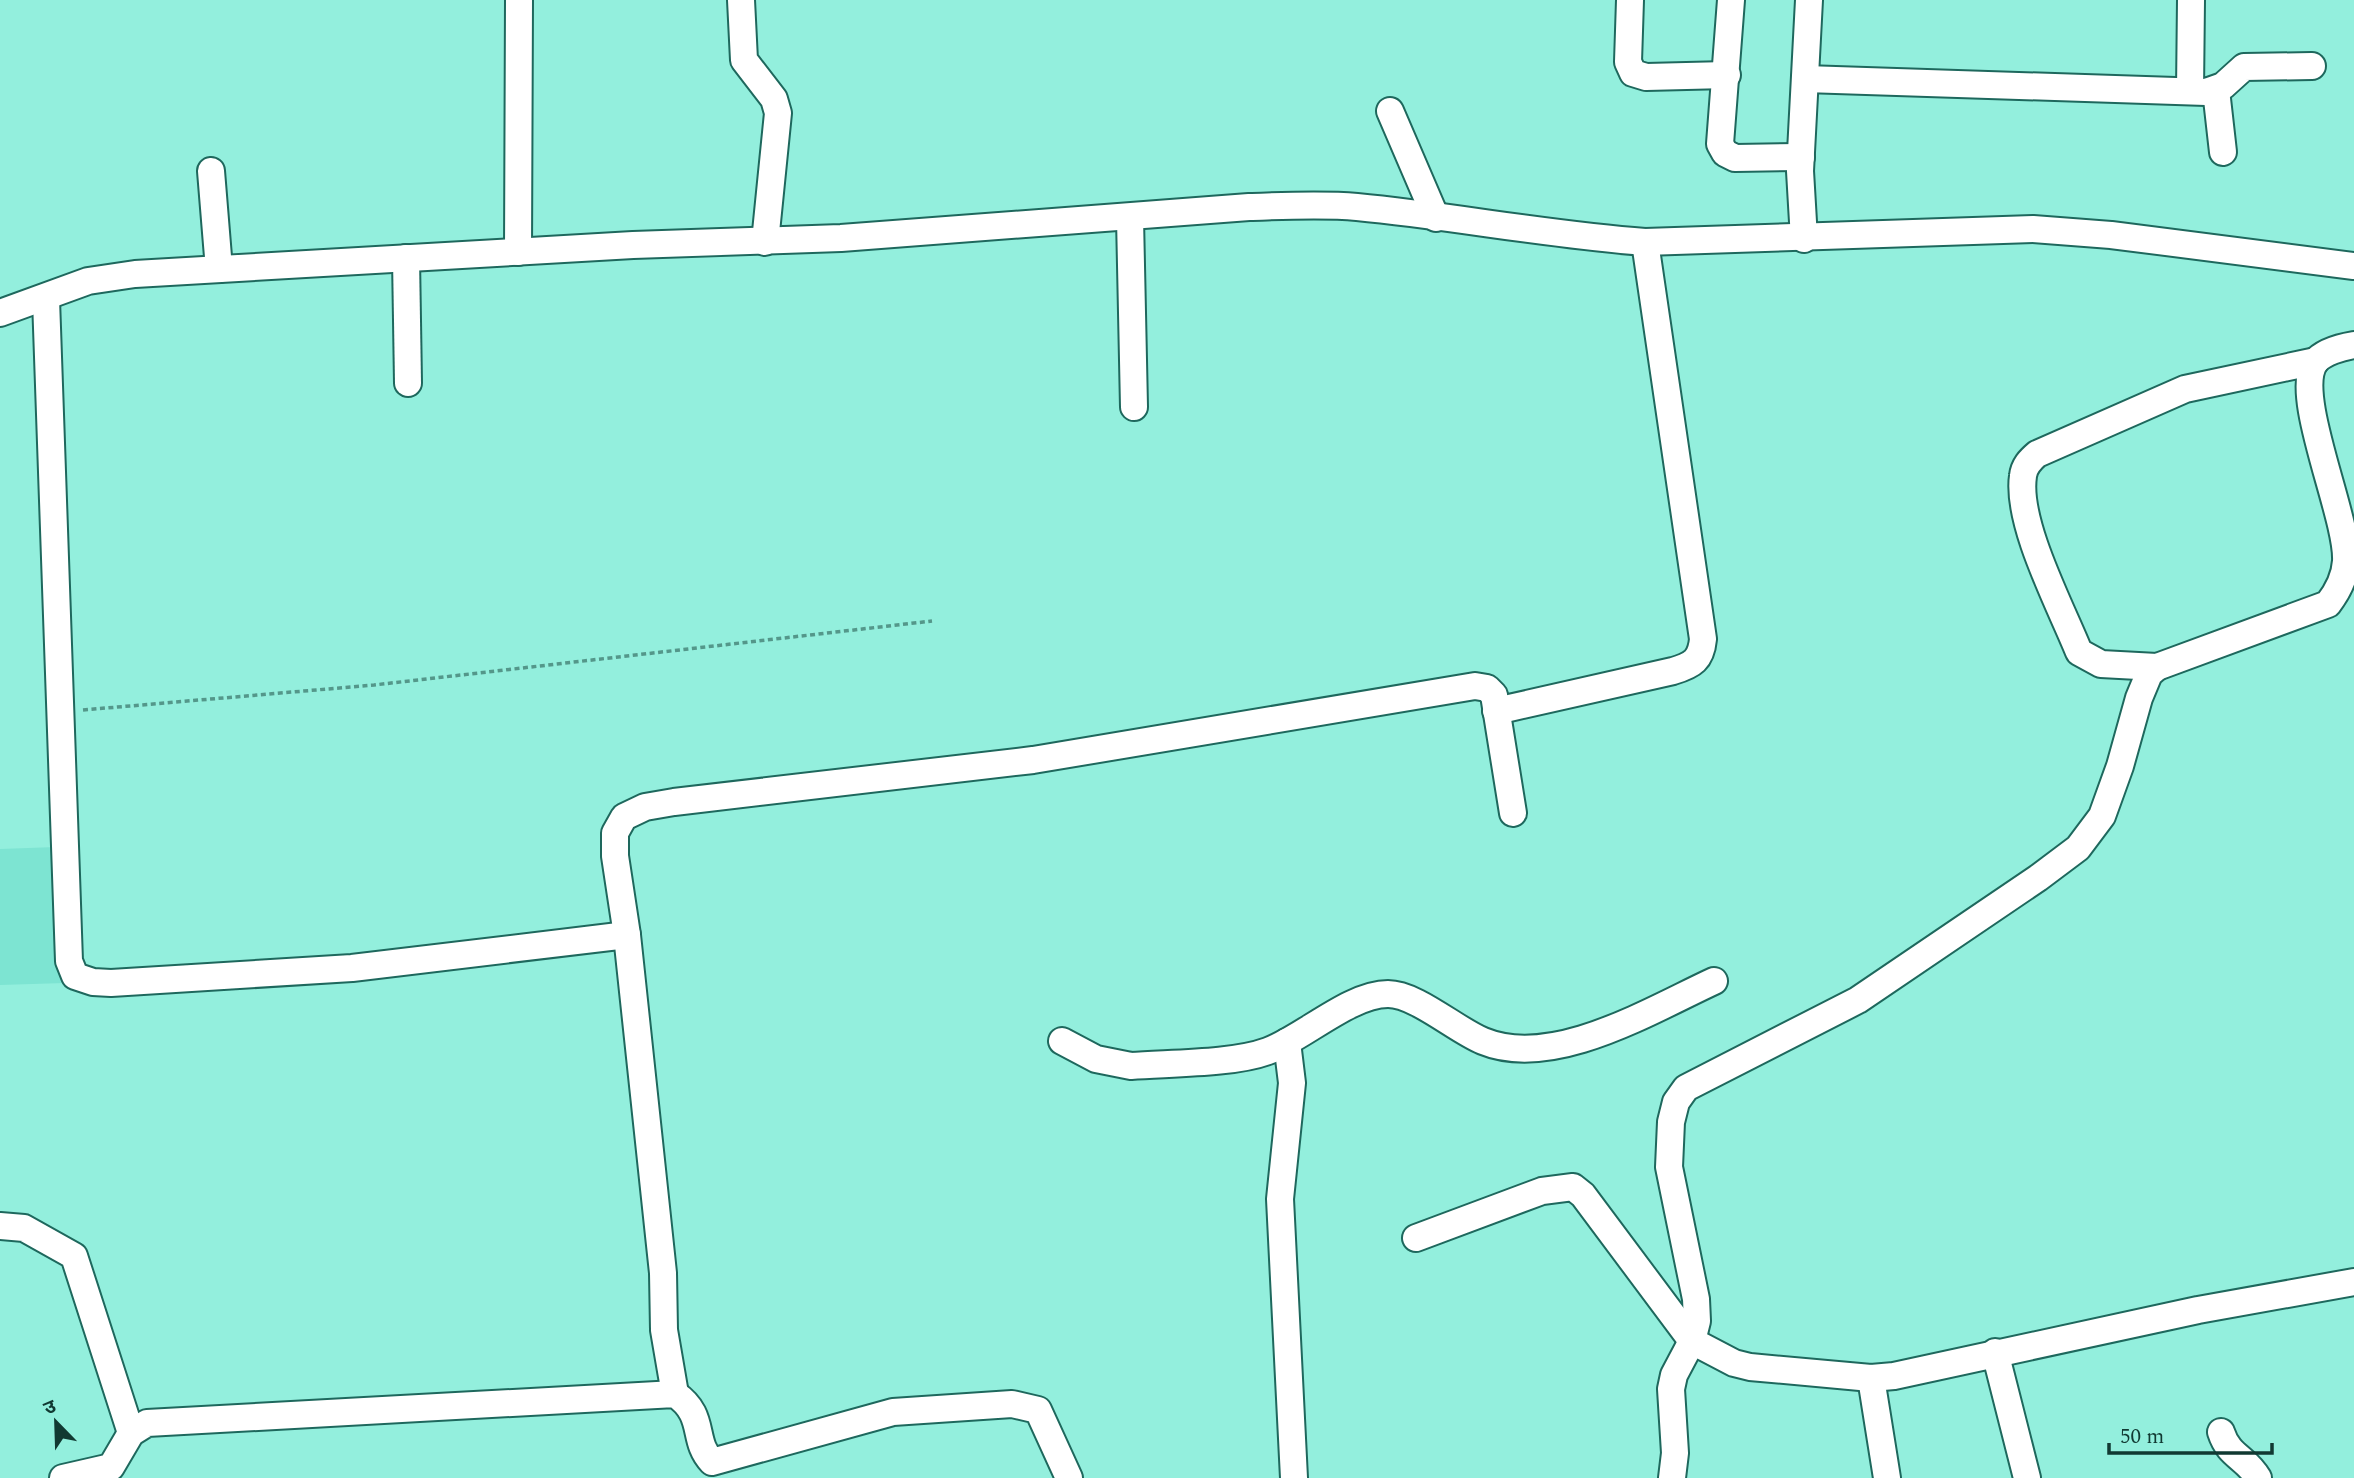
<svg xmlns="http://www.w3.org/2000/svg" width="2354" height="1478" viewBox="0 0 2354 1478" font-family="Spectral,'Noto Sans Devanagari',serif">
  <rect width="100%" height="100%" fill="#93efdd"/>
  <polygon fill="#7de4d2" points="56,847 65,983 0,985 0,849"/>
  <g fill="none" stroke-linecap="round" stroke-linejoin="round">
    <g stroke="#1e685d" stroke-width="30">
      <g id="minor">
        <polyline points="741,0 744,60 774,99 778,113 765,242"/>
        <polyline points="1630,0 1628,62 1633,73 1646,77 1727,75"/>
        <polyline points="1731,0 1720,144 1725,153 1735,158 1801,157"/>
        <polyline points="1805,79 2206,92 2223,86 2244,67 2312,66"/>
        <polyline points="2216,90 2223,152"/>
        <polyline points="2190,91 2191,0"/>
        <polyline points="1390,111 1436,218"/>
        <polyline points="211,171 219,269"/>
        <polyline points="1130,218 1134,407"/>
        <polyline points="1804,239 1800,171 1809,0"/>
        <polyline points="518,252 519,0"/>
        <polyline points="406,258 408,383"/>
        <polyline points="46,299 69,961 75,976 93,982 111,983 352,968 627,935"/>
        <path d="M0,313L88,281L135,274L633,245L841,238L1249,207C1285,206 1321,204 1357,207C1453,216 1548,235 1645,242L2033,229L2111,235L2354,266"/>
        <path d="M2157,667L2101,664L2079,652C2061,607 2016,523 2023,476C2024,466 2030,460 2037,454L2185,389L2316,361"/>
        <path d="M1496,711L1673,671C1693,665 1701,660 1703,639L1645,242"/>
        <path d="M1062,1041L1096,1059L1131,1066C1170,1063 1233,1064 1268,1051C1303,1038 1350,994 1388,994C1416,994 1456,1030 1483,1041C1553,1070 1651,1010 1714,981"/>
        <polyline points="1287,1042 1292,1083 1280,1199 1294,1478"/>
        <polyline points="0,1226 24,1228 74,1256 131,1433"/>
        <polyline points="1416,1238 1542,1191 1573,1187 1583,1195 1692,1341 1734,1363 1750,1367 1871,1378 1894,1376 2198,1310 2354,1282"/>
        <polyline points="1995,1352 2027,1478"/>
        <polyline points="1871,1378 1887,1478"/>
        <polyline points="675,1394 664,1330 663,1273 627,935 615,856 615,833 624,817 645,807 674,802 1033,760 1475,686 1487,688 1494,695 1513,813"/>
        <path d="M2221,1432C2229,1457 2246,1457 2258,1478"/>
        <path d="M63,1478L111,1467L131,1433L147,1423L675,1394C707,1416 691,1440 712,1462L893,1412L1012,1404L1038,1410L1069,1478"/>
        <path d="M1672,1478L1675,1453L1671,1389L1674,1375L1692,1341L1697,1321L1696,1299L1669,1167L1671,1122L1676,1102L1686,1088L1858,1000L2038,878L2078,848L2102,816L2120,766L2139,698L2149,674L2157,667L2328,604C2338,591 2345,578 2346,561C2348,516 2292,395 2315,362C2323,352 2342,347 2354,345"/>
      </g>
    </g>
    <polyline stroke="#54978a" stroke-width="3.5" stroke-dasharray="5 3.5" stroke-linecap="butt" points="83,710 374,685 932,621"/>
    <use href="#minor" stroke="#fff" stroke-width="26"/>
  </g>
  <g transform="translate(56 1422) rotate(337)" stroke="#93efdd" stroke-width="5" paint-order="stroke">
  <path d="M0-5L12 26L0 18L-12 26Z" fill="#113932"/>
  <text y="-10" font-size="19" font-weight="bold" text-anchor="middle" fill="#113932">उ</text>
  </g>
  <path d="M2109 1443v10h163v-10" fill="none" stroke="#113932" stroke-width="3.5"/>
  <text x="2120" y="1443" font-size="21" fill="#113932" stroke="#93efdd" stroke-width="5" paint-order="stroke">50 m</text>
</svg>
